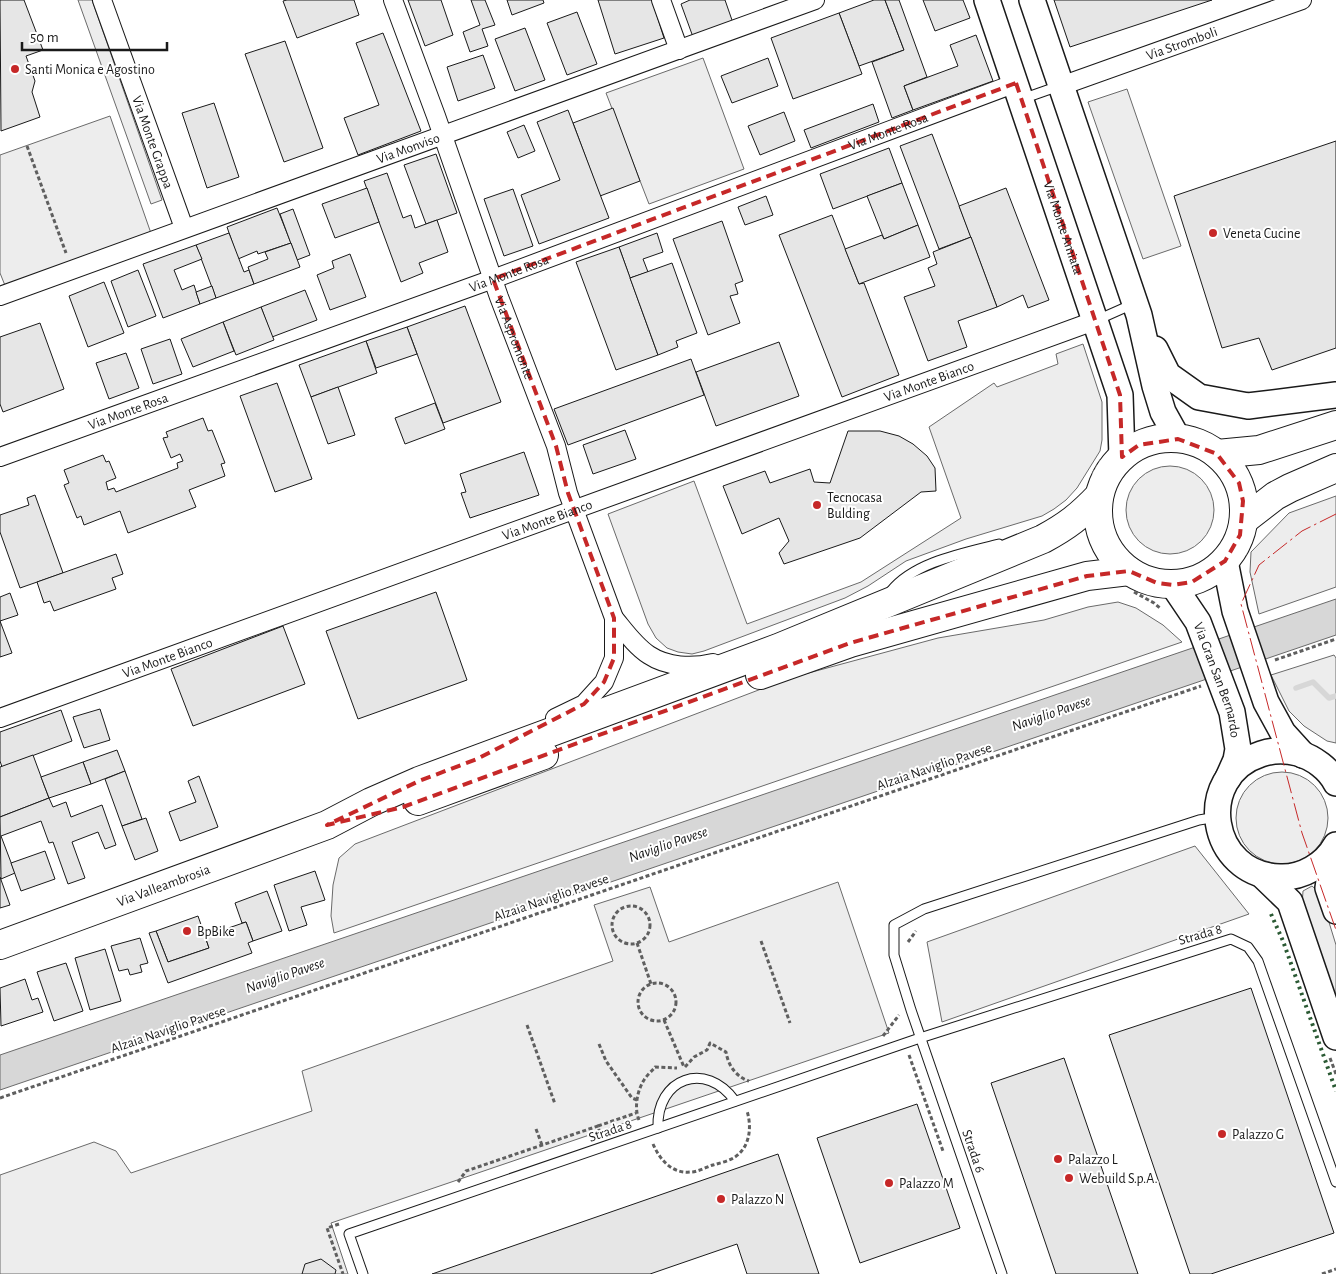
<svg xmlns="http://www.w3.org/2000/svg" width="1336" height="1274" viewBox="0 0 1336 1274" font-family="'Alegreya Sans',sans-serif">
  <rect width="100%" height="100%" fill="#fff"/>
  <g fill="#ededed" stroke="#6a6a6a">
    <polygon points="78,0 92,0 162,200 151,204"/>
    <polygon points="703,58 744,169 649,204 606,93"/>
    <polygon points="1127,89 1181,246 1143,259 1088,102"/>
    <polygon points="110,116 153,239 8,293 0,273 0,155"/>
    <polygon points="1083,344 1102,402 1102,440 1100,451 1077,488 1066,500 1054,509 1042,516 966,539 906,561 868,586 845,598 704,651 692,654 678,652 667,648 656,638 648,624 608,514 694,481 747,624 861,582 961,518 929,427 994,383 997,387 1058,364 1056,354"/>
    <circle cx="1170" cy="510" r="44"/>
    <polygon points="1336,496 1336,587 1259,614 1250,572 1251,552 1289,513"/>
    <polygon points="1118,602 1136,608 1163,625 1182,642 334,933 331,916 333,885 339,858 355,844 790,678 938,638 1044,620 1088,607"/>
    <polygon points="1334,655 1336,658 1336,743 1327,741 1304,726 1289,711 1271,675"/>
    <circle cx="1282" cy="818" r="46"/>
    <polygon points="1195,846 1249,914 942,1022 927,942"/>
    <polygon points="838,882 889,1033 331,1223 348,1274 0,1274 0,1175 94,1142 116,1151 131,1173 312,1111 302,1071 613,961 594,905 650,887 669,942"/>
    <polygon points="1312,886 1320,893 1336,945 1336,1005 1302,906 1303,891"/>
  </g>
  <polygon fill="#d7d7d7" stroke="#6a6a6a" points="1336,599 1336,635 0,1090 0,1055"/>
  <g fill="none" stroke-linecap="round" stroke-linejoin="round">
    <polyline stroke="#d7d7d7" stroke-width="5.5" points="1296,688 1313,682 1329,698 1336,696"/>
  </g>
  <g fill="#e6e6e6" stroke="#1a1a1a">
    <polygon points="0,0 24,0 43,50 26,56 35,81 32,92 40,117 1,131"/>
    <polygon points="287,0 354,0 359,15 297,38 283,1"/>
    <polygon points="408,0 441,0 453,35 425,46"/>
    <polygon points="471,0 485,0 495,25 482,29 488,46 470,52 463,32 480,25"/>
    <polygon points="507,0 543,0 544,3 512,15"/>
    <polygon points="598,0 652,0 664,38 615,54"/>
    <polygon points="690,0 725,0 733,23 693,37 681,4"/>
    <polygon points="874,0 885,0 904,50 859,66 839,13"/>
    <polygon points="885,0 899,0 927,77 904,86 913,110 892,118 872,62 904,50"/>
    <polygon points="923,0 963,0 970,18 935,31"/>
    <polygon points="1054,0 1212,0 1070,47"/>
    <polygon points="577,12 597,64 567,75 547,23"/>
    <polygon points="839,13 862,74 793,99 771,38"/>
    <polygon points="525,28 545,80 515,91 495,39"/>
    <polygon points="383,33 421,131 358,155 344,118 379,105 356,43"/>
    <polygon points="976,35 993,81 913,110 904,86 958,66 950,45"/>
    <polygon points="285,41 323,148 284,162 245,54"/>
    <polygon points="483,55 495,88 458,101 447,67"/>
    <polygon points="768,58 778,86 732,103 721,76"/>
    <polygon points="214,103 239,177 207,188 182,113"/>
    <polygon points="873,104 879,122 811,148 804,130"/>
    <polygon points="613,108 640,181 600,196 573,123"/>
    <polygon points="568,110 609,218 539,244 521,195 560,180 537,122"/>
    <polygon points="784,112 795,141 760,155 748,126"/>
    <polygon points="524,125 535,151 518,158 507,132"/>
    <polygon points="932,134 971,237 939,249 900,146"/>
    <polygon points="1336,141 1336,348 1272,370 1259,338 1222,348 1174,196"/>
    <polygon points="889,148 902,183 833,209 820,174"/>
    <polygon points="436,154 457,213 426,224 404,165"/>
    <polygon points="387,173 403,218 411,215 415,228 437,220 448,252 419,263 423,273 401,282 364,181"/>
    <polygon points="902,183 918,225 884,239 867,196"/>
    <polygon points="367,188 379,222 335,238 322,204"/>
    <polygon points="1006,188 1049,300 1028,308 1023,295 997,307 959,206"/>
    <polygon points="513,189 533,246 504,256 484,199"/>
    <polygon points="766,196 773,215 745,225 738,207"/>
    <polygon points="277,208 291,243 258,254 257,251 238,259 227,227"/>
    <polygon points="293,209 310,255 297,260 280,214"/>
    <polygon points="832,215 859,284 864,283 899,375 842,397 779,235"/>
    <polygon points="722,221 743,281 735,284 738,294 730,296 740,323 708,335 673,239"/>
    <polygon points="918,225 930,257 859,284 845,249 882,235 884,239"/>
    <polygon points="229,233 244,272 249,270 254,284 216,298 196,245"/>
    <polygon points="657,233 663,252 643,259 648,272 630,278 619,247"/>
    <polygon points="971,237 997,307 958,321 967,347 928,361 904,297 935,286 928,268 937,264 933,252"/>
    <polygon points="291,243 300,267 254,284 248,267 268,259 265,252"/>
    <polygon points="196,245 202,259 174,270 182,290 194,285 200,304 163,318 143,264"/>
    <polygon points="619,247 658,355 616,370 576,262"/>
    <polygon points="350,254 366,297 330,310 317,275 334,268 332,261"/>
    <polygon points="672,263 697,333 676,341 678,347 658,355 630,278"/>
    <polygon points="138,270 156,316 128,327 111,281"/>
    <polygon points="104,282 124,333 88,347 69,296"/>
    <polygon points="212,286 216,298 200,304 196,292"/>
    <polygon points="305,290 317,320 272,337 261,307"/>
    <polygon points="465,306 501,402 443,423 407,327"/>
    <polygon points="261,307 274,340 236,355 223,322"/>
    <polygon points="223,322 234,351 193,367 181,339"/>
    <polygon points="40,323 64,389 3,412 0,404 0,337"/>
    <polygon points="407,327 417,354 376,368 366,341"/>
    <polygon points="170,339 182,374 153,384 141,349"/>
    <polygon points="366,341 377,373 311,397 299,365"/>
    <polygon points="779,342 799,396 716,426 696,372"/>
    <polygon points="126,353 139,388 109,399 96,363"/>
    <polygon points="691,359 704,395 568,445 554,409"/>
    <polygon points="277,383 312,479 275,492 240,396"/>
    <polygon points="338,387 355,435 328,444 311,397"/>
    <polygon points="435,403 445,429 405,444 395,418"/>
    <polygon points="203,418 208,431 212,430 225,463 221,464 225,476 189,490 196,507 128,533 120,511 84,525 81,516 77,518 64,485 69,483 64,470 103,455 106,462 109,461 116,478 106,482 108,490 114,488 116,492 178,468 177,463 183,461 180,454 171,458 163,438 168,437 166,432"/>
    <polygon points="625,430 636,459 593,474 583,445"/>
    <polygon points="848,431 880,431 899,436 913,444 927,456 935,468 936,491 921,492 860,538 784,564 779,553 789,541 779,518 742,534 723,486 765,471 770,483 810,469 814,482 830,483"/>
    <polygon points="524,452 539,495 470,518 461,493 466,492 460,474"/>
    <polygon points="35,495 63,573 20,588 0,532 0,515 29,505 27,498"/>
    <polygon points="116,554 123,574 112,578 116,589 54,611 50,601 44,603 37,582"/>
    <polygon points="436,592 467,680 358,719 326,631"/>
    <polygon points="10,593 18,615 0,621 12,653 0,657 0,597"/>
    <polygon points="283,626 305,684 193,726 171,669"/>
    <polygon points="100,709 110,740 84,748 73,717"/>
    <polygon points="61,710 72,741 2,767 0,761 0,732"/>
    <polygon points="117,750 125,771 91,784 83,762"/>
    <polygon points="33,755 49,798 0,817 0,767"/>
    <polygon points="83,762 91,784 49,798 41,777"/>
    <polygon points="125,771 142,819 122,826 105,779"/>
    <polygon points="199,776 218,827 180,841 169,812 196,802 188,781"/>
    <polygon points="49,798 53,807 66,802 71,817 102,805 116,845 105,849 98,832 72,842 85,878 68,884 53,842 49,843 41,821 1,836 15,873 1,879 0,817"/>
    <polygon points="146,818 158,851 135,860 122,826"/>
    <polygon points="45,851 55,879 21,891 11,863"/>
    <polygon points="315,871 325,900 301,907 307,925 289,931 274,885"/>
    <polygon points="0,877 10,905 0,908"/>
    <polygon points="267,891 282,931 253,941 246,922 242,923 235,903"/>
    <polygon points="198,916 209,948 168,962 156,931"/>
    <polygon points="246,922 253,941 248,943 252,953 168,983 149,933 156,931 168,962 209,948 205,936"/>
    <polygon points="140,938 148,963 140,965 142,972 130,975 128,969 119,971 111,946"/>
    <polygon points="105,949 121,1001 90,1010 75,958"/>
    <polygon points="66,963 83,1011 54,1021 37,972"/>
    <polygon points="25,979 32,1000 38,998 43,1012 1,1026 0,988"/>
    <polygon points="1251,988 1334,1233 1211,1274 1190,1274 1109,1035"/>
    <polygon points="1064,1058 1138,1274 1056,1274 991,1083"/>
    <polygon points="917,1104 960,1228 860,1263 817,1138"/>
    <polygon points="778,1154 819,1274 747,1274 737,1244 650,1274 432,1274"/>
    <polygon points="321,1259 336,1270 335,1274 302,1274 305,1264"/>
  </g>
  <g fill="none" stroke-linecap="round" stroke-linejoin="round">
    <g stroke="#1a1a1a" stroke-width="11">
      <g id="lane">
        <polyline points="1022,99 1059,86"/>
        <polyline points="1097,320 1133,304"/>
        <path d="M891,591C914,562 964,553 999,544"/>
        <path d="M658,1128C656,1078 706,1060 735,1101"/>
        <polyline points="363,1274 349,1234 920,1038 1231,939 1248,947 1258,961 1336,1182"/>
        <polyline points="1002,1274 911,1010 894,955 894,925 924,909 1199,820 1217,817"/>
      </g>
    </g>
    <g stroke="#1a1a1a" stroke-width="20">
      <g id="street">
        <path id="s1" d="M102,0L184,228"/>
        <path id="s2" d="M393,0L436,116L499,297L556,446L568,493L614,618V658L604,682L584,704L555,718"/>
        <polyline points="661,0 679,50"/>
        <path id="s3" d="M1061,86L1302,0"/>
        <path id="s4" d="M0,296L815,0"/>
        <path id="s5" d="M0,457L493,279L1016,83"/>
        <path d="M614,618C624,630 635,646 649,655C667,667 692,668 713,663"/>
        <path id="s6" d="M0,718L1094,321"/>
      </g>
    </g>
    <g stroke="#1a1a1a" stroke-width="28">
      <g id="secondary">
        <path id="s7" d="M987,0L1120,395L1122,457"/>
        <polyline points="1032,0 1139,315 1155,386 1163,412 1178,439"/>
        <polyline points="1155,349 1168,375 1199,397 1248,406 1336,395"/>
        <polyline points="1225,561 1235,611 1266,702 1283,733 1303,755"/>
        <path id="s8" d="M1173,585L1198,622L1232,712L1238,749L1236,760L1228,778"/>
        <path d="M1336,783C1329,769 1314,758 1298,753C1286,750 1273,750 1261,754C1193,776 1209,876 1280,877C1302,878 1325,865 1336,845"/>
        <polyline points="1334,849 1328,888 1336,911"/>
        <polyline points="1262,875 1290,902 1336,1037"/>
      </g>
    </g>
    <g stroke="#1a1a1a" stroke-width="30">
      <g id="primary">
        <circle cx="1171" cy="511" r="73"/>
        <polyline points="1217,454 1259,450 1336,425"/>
        <polyline points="1244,520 1275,496 1290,488 1336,468"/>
        <polyline points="760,675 850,643 1087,576 1129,571"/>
        <polyline points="418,801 544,755"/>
        <path id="s9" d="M0,945L327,825L371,802L419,781L778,648L1043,539C1067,526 1080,516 1099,496"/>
      </g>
    </g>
    <g stroke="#5f5f5f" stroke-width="3" stroke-dasharray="4 2.5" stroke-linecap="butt">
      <polyline points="27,146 66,253"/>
      <polyline points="1093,474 1101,460"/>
      <polyline points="1245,555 1250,542"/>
      <polyline points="1134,592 1154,603 1160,608"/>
      <polyline points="1275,660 1336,639"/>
      <circle cx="631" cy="925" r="19"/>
      <polyline points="761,941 790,1023"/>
      <polyline points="908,942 916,931"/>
      <polyline points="637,943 651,984"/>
      <circle cx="657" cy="1002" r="19"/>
      <polyline points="664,1020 684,1067"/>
      <polyline points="527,1025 555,1104"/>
      <polyline points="883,1036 899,1015"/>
      <polyline points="599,1044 606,1061 632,1098 637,1100"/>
      <polyline points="909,1055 943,1151"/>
      <polyline points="1330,1058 1336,1074"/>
      <path d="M685,1067L694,1057L707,1050L710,1043L726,1052C728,1065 736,1077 749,1081"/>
      <polyline points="0,1098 1201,686"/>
      <path d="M639,1120C634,1108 637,1091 644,1080C647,1075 652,1071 655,1067L677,1068"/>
      <polyline points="598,1126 636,1113"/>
      <polyline points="536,1129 542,1145"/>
      <path d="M653,1144C660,1160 672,1174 691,1172C698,1172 706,1167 713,1165C720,1163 729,1161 735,1157C750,1147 752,1127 747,1111"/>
      <polyline points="458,1182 466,1171 598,1126 600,1134"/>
      <polyline points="339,1224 327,1228 343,1274"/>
      <polyline points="1322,1274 1336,1269"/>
    </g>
    <use href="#lane" stroke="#fff" stroke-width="9"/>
    <use href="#street" stroke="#fff" stroke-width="18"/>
    <use href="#secondary" stroke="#fff" stroke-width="25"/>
    <use href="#primary" stroke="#fff" stroke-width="28"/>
    <polyline stroke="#2b5a34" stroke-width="4" stroke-dasharray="2.5 4" stroke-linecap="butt" points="1271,914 1283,941 1336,1091"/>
    <polyline stroke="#c62828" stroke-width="1" stroke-dasharray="18 4 2.5 4" stroke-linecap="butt" points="1336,514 1302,531 1259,565 1241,604 1302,833 1336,930"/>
  </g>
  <path fill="none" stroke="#c62828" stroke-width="4" stroke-dasharray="10 6" stroke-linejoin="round" d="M1016,83L1120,395L1122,457L1139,445L1178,439L1217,454L1239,483L1243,501L1240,535L1225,561L1192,582L1173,585L1157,583L1129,571L1087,576L850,643L403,807L327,825L419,781L477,759L584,704L604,682L614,658V618L568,493L556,446L493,279Z"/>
  <g fill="#c62828" stroke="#fff" stroke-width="2">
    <circle cx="15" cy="69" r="5"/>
    <circle cx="1213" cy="233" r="5"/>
    <circle cx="817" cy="505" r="5"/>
    <circle cx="187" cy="931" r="5"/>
    <circle cx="1222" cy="1134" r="5"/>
    <circle cx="1058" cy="1159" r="5"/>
    <circle cx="1069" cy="1178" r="5"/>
    <circle cx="889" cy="1183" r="5"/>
    <circle cx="721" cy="1199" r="5"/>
  </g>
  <g text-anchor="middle" stroke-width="4" stroke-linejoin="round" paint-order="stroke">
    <g font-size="14" fill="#1a1a1a" stroke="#fff">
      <text dy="5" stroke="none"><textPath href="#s3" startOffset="128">Via Stromboli</textPath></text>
      <text dy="5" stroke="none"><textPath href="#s5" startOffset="946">Via Monte Rosa</textPath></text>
      <text dy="5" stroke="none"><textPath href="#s1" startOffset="151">Via Monte Grappa</textPath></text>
      <text dy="5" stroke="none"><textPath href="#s4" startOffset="434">Via Monviso</textPath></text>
      <text dy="5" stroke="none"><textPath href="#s7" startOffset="240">Via Monte Amiata</textPath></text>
      <text dy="5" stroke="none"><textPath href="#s5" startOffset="541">Via Monte Rosa</textPath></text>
      <text dy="5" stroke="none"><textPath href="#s2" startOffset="359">Via Aspromonte</textPath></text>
      <text dy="5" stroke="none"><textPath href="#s6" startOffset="988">Via Monte Bianco</textPath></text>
      <text dy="5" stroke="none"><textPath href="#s5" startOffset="136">Via Monte Rosa</textPath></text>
      <text dy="5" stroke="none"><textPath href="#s6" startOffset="582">Via Monte Bianco</textPath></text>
      <text dy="5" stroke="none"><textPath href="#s6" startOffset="178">Via Monte Bianco</textPath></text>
      <text dy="5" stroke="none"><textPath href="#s8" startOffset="106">Via Gran San Bernardo</textPath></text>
      <text transform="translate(934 766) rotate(-19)" y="5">Alzaia Naviglio Pavese</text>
      <text dy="5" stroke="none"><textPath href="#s9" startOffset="174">Via Valleambrosia</textPath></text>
      <text transform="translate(551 897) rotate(-19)" y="5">Alzaia Naviglio Pavese</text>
      <text transform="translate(1200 934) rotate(-16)" y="5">Strada 8</text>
      <text transform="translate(168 1029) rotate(-19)" y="5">Alzaia Naviglio Pavese</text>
      <text transform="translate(610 1130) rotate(-19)" y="5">Strada 8</text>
      <text transform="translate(974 1151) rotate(71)" y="5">Strada 6</text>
    </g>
    <g font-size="14" fill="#1a1a1a" stroke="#fff" text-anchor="start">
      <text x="25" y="74">Santi Monica e Agostino</text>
      <text x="1223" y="238">Veneta Cucine</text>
      <text x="827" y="502">Tecnocasa<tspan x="827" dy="16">Bulding</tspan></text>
      <text x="197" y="936">BpBike</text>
      <text x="1232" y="1139">Palazzo G</text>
      <text x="1068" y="1164">Palazzo L</text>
      <text x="1079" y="1183">Webuild S.p.A.</text>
      <text x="899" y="1188">Palazzo M</text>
      <text x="731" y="1204">Palazzo N</text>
    </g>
    <g font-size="15" font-style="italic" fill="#1a1a1a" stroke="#fff">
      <text transform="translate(1051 713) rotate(-19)" y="5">Naviglio Pavese</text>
      <text transform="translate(668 844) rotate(-19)" y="5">Naviglio Pavese</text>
      <text transform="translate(285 975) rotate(-19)" y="5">Naviglio Pavese</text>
    </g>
  </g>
  <path d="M22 42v8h145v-8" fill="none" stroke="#1a1a1a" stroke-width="2.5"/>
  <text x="30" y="42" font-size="15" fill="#1a1a1a" stroke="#ffffff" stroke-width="4" paint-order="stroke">50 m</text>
</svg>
